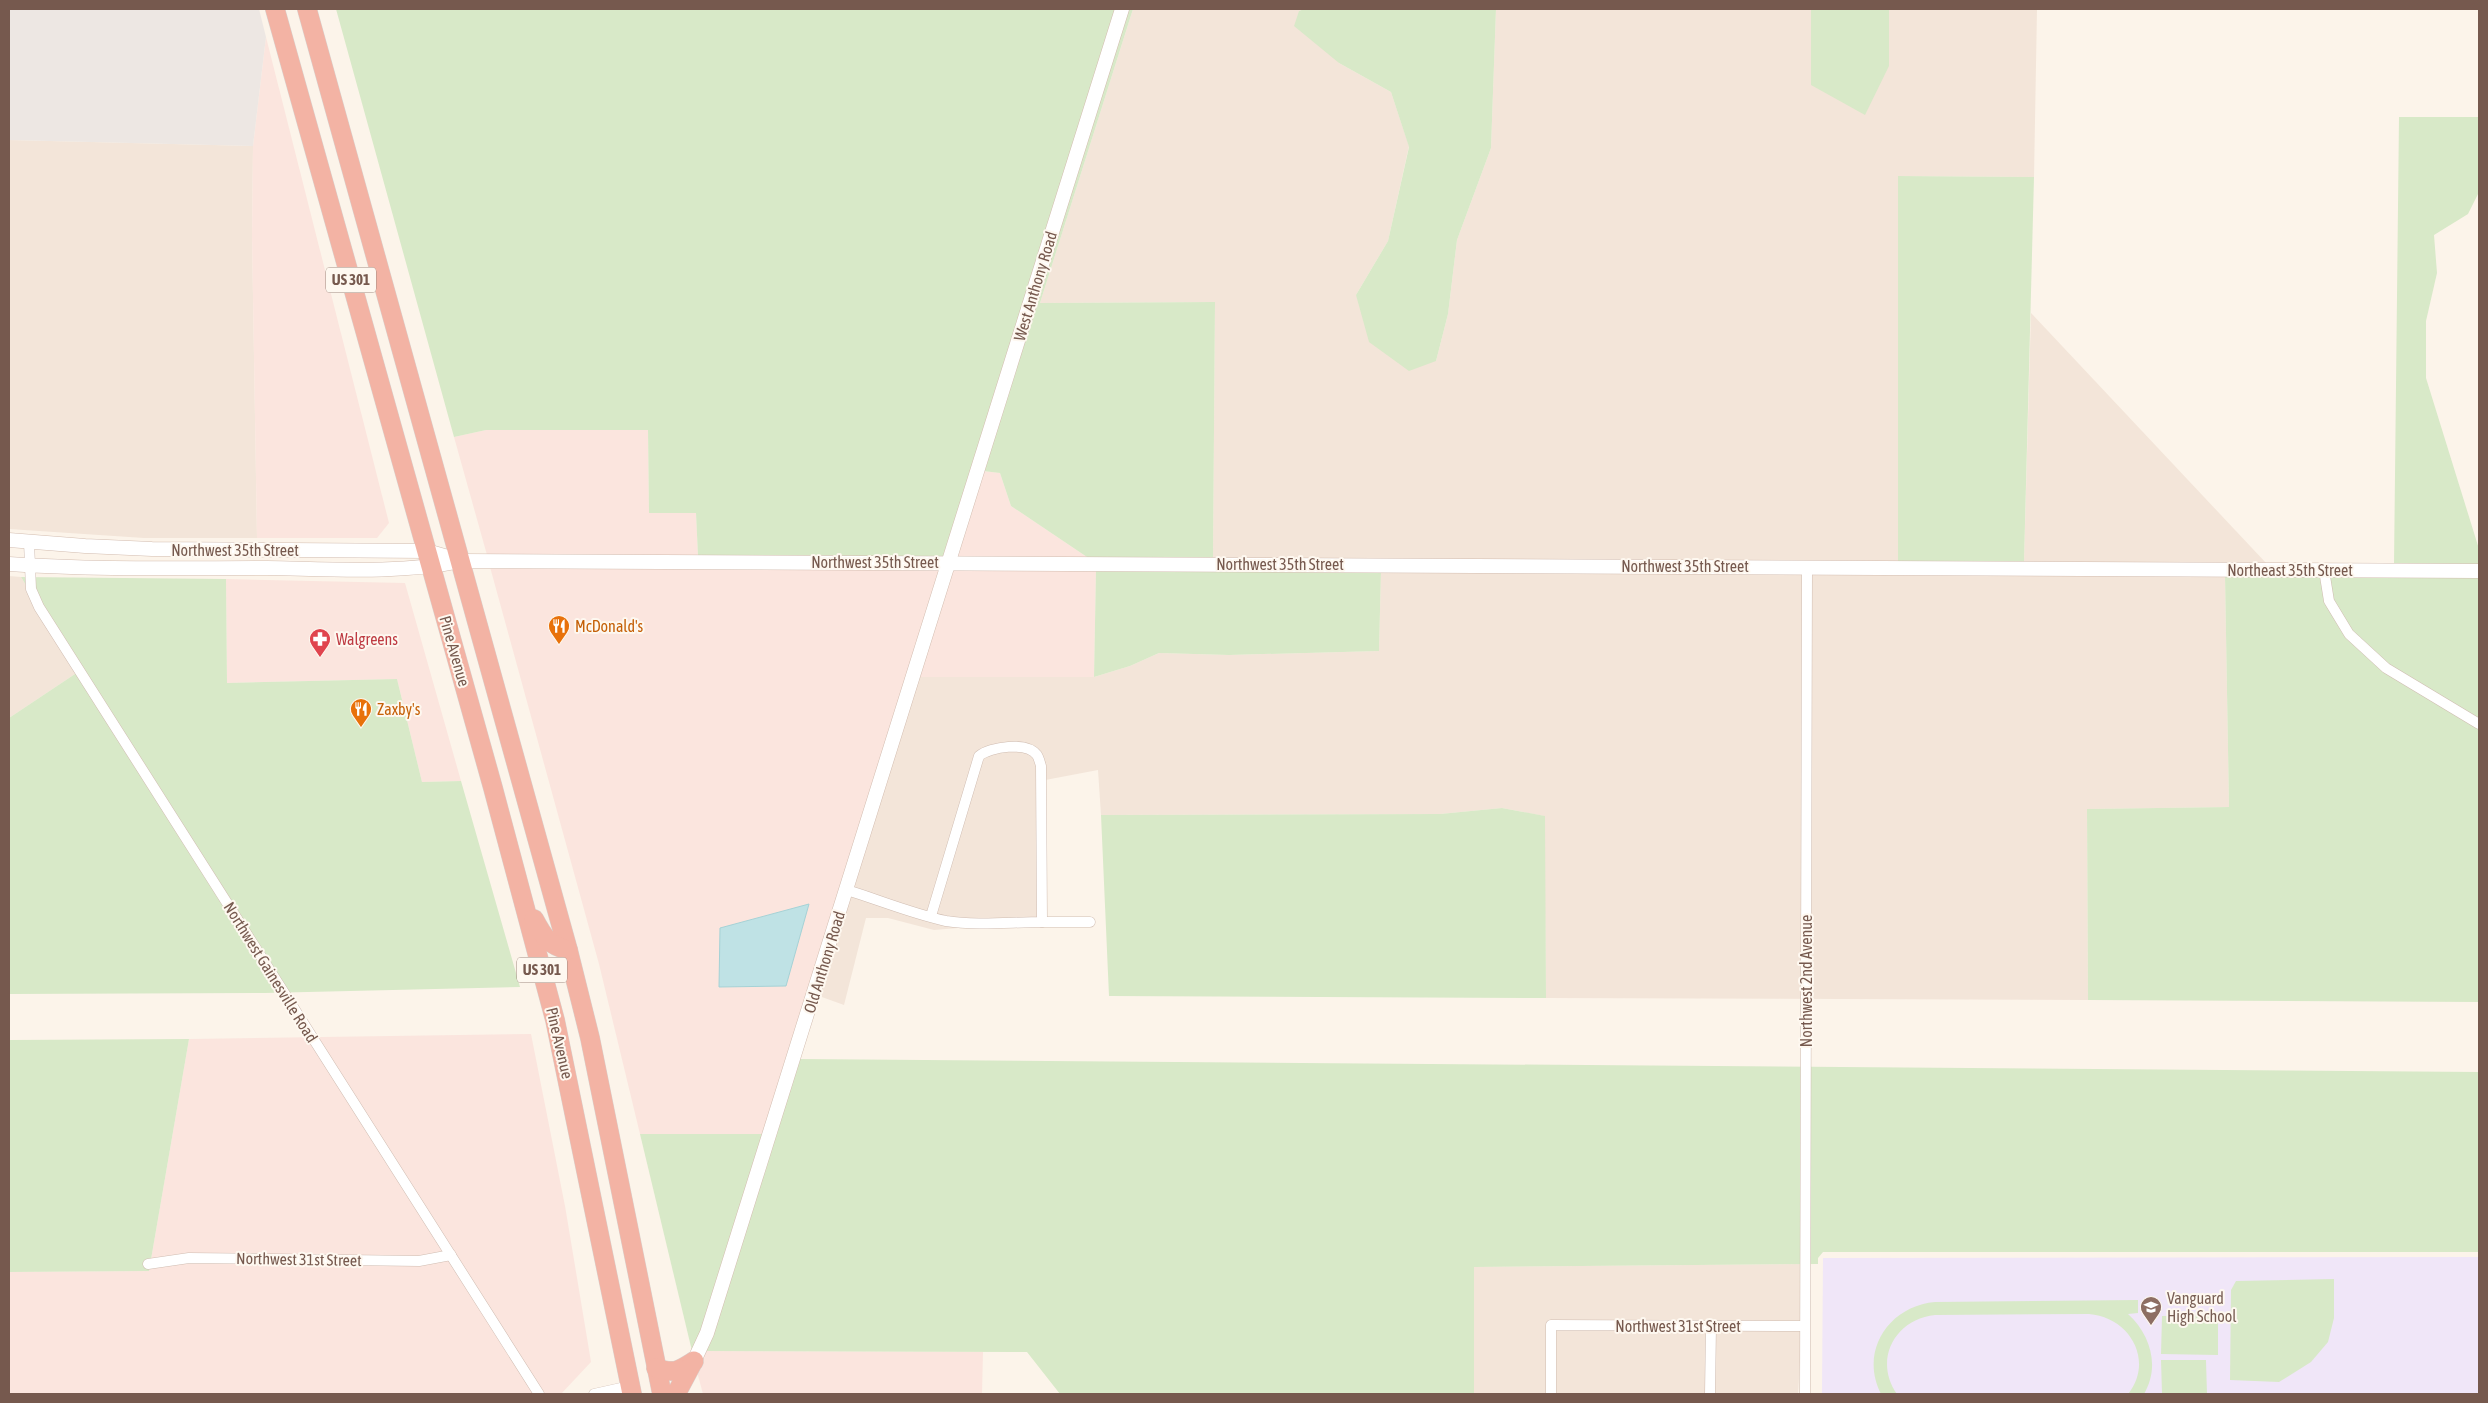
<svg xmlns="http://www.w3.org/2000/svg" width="2488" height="1403" viewBox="0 0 2488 1403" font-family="'Asap Condensed',sans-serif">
  <rect width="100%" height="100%" fill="#fcf4ea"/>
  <g fill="#f3e5d9">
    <polygon points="1133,9 1304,9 1299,11 1339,63 1391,92 1409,146 1388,241 1356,295 1436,361 1448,314 1457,240 1491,148 1496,9 1811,9 1811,85 1889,66 1889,9 2037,9 2034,177 1898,176 1898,562 1213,558 1215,302 1040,303"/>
    <polygon points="9,140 253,146 252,236 257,538 144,538 9,529"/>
    <polygon points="2031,313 2267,564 2024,562"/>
    <polygon points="1381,571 2225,576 2229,807 2087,809 2088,1000 1546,998 1544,816 1502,808 1440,814 1101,815 1098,770 1040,781 1041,921 934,930 888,918 866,918 844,1005 819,996 919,677 1094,677 1130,666 1159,653 1229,655 1379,651"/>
    <polygon points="9,576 21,577 78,672 9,718"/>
    <polygon points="1806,1264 1798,1394 1474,1394 1474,1267"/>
  </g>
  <g fill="#fbe5de">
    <polygon points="266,37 389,523 377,538 257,538 252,236 253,146"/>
    <polygon points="486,430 648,430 649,513 696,513 698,556 487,555 454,437"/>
    <polygon points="983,471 1000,473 1011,506 1087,557 957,557"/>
    <polygon points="490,567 942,569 764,1134 640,1134 599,964"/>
    <polygon points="953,569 1096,569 1094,677 919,677"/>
    <polygon points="226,579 405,583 461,781 422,782 397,679 227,683"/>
    <polygon points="531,1034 565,1206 591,1362 561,1394 9,1394 9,1272 149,1271 189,1039"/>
    <polygon points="704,1351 983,1352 982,1394 703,1394 696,1368"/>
  </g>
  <polygon fill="#ede7e3" points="9,9 259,9 266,37 253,146 9,140"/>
  <polygon fill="#f0e6f8" points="2479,1257 2479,1394 1822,1394 1823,1258"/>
  <g fill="#d8e9c8">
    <polygon points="336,9 1116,9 946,557 698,556 696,513 649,513 648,430 486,430 454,437"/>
    <polygon points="1127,9 1133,9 1040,303 1215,302 1213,558 1087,557 1011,506 1000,473 983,471"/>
    <polygon points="1304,9 1496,9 1491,148 1457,240 1448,314 1436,361 1409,371 1369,342 1356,295 1388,241 1409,147 1391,92 1339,63 1294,26 1299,11"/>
    <polygon points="1811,9 1889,9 1889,66 1865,115 1811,85"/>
    <polygon points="2399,117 2479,117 2479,192 2468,214 2434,235 2437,273 2426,321 2426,378 2479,549 2479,565 2394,565"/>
    <polygon points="1898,176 2034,177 2024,562 1898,562"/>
    <polygon points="1096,569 1381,571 1379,651 1229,655 1159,653 1130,666 1094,677"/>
    <polygon points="2225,576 2479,577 2479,1002 2088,1000 2087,809 2229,807"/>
    <polygon points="21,577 226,579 227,683 397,679 422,782 461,781 520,987 265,993 9,994 9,718 78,672"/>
    <polygon points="1502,808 1545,816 1546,998 1109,996 1101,815 1440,814"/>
    <polygon points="189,1039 149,1271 9,1272 9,1040"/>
    <polygon points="799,1059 2479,1072 2479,1252 1823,1252 1818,1258 1818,1264 1474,1267 1474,1394 1060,1394 1027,1352 704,1351"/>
    <polygon points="640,1134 764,1134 702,1330 692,1351"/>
    <polygon points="2334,1279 2334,1318 2328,1342 2311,1362 2279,1382 2230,1380 2231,1290 2236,1281"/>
    <path d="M2138,1300V1313L2128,1314C2151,1335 2160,1367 2144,1394H2128C2155,1360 2129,1317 2089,1314L1935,1315C1895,1319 1873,1360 1897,1394H1881C1859,1351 1889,1306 1935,1302Z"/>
    <polygon points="2218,1315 2218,1355 2161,1354 2162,1316"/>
    <polygon points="2161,1360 2206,1360 2207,1394 2162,1394"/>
  </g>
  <polygon fill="#bfe2e5" stroke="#a5d2d6" points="809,904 786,986 719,987 720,928"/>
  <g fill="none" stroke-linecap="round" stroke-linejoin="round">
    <g stroke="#d0bdb2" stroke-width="11">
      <g id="street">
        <polyline points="29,542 31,589 39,607 539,1394"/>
        <polyline points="2324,570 2329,601 2349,634 2386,668 2479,724"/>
        <path d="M847,890C879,900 913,914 946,921C977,926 1011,922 1042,922L1041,766C1040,763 1039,758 1037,755C1027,741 990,747 979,756L931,916"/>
        <polyline points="1042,922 1090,922"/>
        <polyline points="148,1264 189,1258 419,1261 451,1255"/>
        <polyline points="594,1394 630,1386"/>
        <polyline points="1551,1394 1551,1325 1804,1326"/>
        <polyline points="1710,1394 1711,1326"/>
        <polyline points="1805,1394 1807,567"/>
      </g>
    </g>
    <g stroke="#d3bdb0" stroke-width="15">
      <g id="secondary">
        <polyline points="9,540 85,546 152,549 427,551 458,560"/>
        <path d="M9,564C95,570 181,568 267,568C330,569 400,574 461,561L2479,571"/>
        <polyline points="694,1361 707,1333 1122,9"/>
      </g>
    </g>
    <g stroke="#d9d1cd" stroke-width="20">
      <g id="highway">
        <polyline points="275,9 493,788 555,1020 632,1394"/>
        <polyline points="307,9 568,950 590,1038 662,1394"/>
        <path d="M534,919C543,936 549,946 568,950"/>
        <path d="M656,1368C675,1374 678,1371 694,1361"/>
        <polyline points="676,1394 693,1362"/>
      </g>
    </g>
    <use href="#street" stroke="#fff" stroke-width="10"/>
    <use href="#secondary" stroke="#fff" stroke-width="14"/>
    <use href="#highway" stroke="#f3b3a4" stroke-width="19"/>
  </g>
  <defs>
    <g id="restaurant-pin" transform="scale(1.125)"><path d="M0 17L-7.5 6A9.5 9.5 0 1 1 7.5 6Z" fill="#e8710a" stroke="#fef8f0"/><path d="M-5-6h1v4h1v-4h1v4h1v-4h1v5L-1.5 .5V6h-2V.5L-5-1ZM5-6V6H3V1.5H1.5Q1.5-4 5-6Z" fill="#fff"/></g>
    <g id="pharmacy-pin" transform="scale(1.125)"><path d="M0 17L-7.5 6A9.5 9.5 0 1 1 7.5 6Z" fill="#e0444e" stroke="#fef8f0"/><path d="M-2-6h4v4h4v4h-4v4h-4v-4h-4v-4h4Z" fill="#fff"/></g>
    <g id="school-pin" transform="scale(1.125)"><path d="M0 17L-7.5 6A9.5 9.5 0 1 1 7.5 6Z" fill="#8d6e63" stroke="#fef8f0"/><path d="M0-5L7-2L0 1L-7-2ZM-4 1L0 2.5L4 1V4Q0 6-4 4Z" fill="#fff"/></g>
  </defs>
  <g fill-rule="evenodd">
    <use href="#restaurant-pin" x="559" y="626"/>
    <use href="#pharmacy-pin" x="320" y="639"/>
    <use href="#restaurant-pin" x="361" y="709"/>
    <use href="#school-pin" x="2151" y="1307"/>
  </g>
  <g text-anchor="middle" stroke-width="4" stroke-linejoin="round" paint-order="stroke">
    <g fill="#fef8f0" stroke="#9f897f" stroke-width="1">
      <rect x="326" y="267.5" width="50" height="25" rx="4"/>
      <rect x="517" y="957.5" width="50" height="25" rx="4"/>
    </g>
    <g font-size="15" font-weight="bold" fill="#76594e">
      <text x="351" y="285">US 301</text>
      <text x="542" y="975">US 301</text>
    </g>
    <g font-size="16" fill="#76594e" stroke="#fef8f0">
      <text transform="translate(1035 286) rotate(-73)" y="6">West Anthony Road</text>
      <text x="235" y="556">Northwest 35th Street</text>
      <text x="875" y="568">Northwest 35th Street</text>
      <text x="1280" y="570">Northwest 35th Street</text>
      <text x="1685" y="572">Northwest 35th Street</text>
      <text x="2290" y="576">Northeast 35th Street</text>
      <text transform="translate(455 651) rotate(74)" y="6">Pine Avenue</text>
      <text transform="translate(824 962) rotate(-73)" y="6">Old Anthony Road</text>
      <text transform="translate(271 972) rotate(58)" y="6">Northwest Gainesville Road</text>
      <text transform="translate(1806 981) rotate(-90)" y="6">Northwest 2nd Avenue</text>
      <text transform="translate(560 1043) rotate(77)" y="6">Pine Avenue</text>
      <text transform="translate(299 1259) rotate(1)" y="6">Northwest 31st Street</text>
      <text x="1678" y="1332">Northwest 31st Street</text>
    </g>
    <g font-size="16" fill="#c56008" stroke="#fef8f0" text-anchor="start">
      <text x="575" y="632">McDonald's</text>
      <text x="377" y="715">Zaxby's</text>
    </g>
    <g font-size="16" fill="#be3a42" stroke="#fef8f0" text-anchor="start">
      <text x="336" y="645">Walgreens</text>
    </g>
    <g font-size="16" fill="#785e54" stroke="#fef8f0" text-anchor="start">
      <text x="2167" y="1304">Vanguard<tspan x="2167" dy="18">High School</tspan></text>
    </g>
  </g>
  <rect width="2488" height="1403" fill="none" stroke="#76594e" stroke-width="20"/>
</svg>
